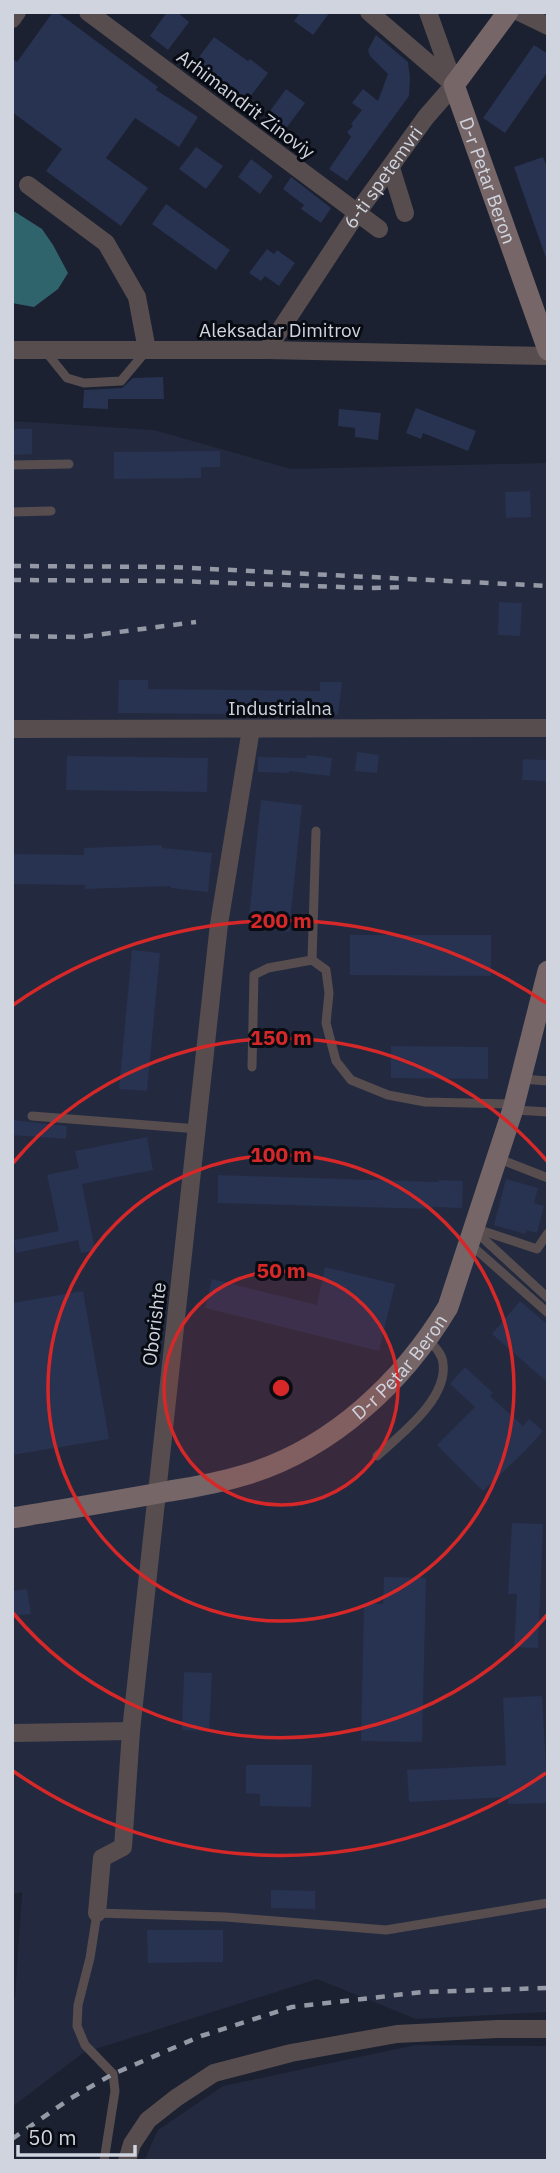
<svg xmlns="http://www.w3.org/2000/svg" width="560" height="2173" viewBox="0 0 560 2173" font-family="'IBM Plex Sans',sans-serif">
  <rect width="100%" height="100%" fill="#1b2130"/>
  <g fill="#232a3f">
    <polygon points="12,421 154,430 291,469 547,463 548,466 548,2012 416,2019 317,1979 83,2053 12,2107 12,1999 15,1998 22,1892 12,1894"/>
    <polygon points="415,2045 548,2046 548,2161 144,2161 158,2130 223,2086"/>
  </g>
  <polygon fill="#30646d" points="12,210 42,229 53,245 68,273 58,289 34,307 12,303"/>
  <g fill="#283251">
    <polygon points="53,12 57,12 158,87 156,90 198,117 179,147 135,118 106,158 148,188 121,226 46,171 62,149 12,112 12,58 17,62"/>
    <polygon points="167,12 177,12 189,22 168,50 150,36"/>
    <polygon points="301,12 330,12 313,35 294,21"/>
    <polygon points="376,35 408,62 410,78 409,96 347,181 329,169 351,137 347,132 353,126 351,124 362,110 352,103 363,89 378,101 388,74 370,56 368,50"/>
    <polygon points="214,37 248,61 250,59 268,73 247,101 214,76 212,79 193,65"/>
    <polygon points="534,45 548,54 548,71 505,133 483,118"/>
    <polygon points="286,89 305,103 284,131 265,118"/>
    <polygon points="196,147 223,166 206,189 179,169"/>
    <polygon points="543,157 548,170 548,257 546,258 514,167"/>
    <polygon points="251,159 273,176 260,194 238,177"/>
    <polygon points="291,177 331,208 321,223 301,209 304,205 283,189"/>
    <polygon points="166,204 230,250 216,270 152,224"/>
    <polygon points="267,249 274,254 277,250 295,263 279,286 265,276 261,281 249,273"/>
    <polygon points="163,377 164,399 108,399 108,409 83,408 84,390 122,388 133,378"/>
    <polygon points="416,408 476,431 468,451 423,433 421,439 406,433"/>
    <polygon points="339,409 381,413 378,440 355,437 355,428 338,426"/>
    <polygon points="12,429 32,429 32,454 12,455"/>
    <polygon points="220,451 220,467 201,467 201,478 114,479 114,452"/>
    <polygon points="530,491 531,517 506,518 505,492"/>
    <polygon points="499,602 522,603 520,636 498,635"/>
    <polygon points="119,680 148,680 148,689 320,691 320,682 342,682 338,715 118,713"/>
    <polygon points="357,752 379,755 377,773 355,771"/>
    <polygon points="307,755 332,758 330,776 289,771 289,773 258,772 258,757 306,758"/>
    <polygon points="67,756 208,758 207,792 66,790"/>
    <polygon points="523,759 547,760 546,781 522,780"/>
    <polygon points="261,800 302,805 289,932 248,927"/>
    <polygon points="162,845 162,848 212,853 208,892 171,888 171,886 85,889 85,885 12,884 12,854 84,855 84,848"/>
    <polygon points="350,935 491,935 491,976 350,975"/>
    <polygon points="132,950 160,953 147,1091 119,1089"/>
    <polygon points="391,1046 488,1047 488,1079 391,1078"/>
    <polygon points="12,1120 67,1126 66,1139 12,1135"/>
    <polygon points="147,1137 153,1170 82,1184 95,1250 81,1253 78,1240 16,1253 14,1240 59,1231 47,1175 79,1168 75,1151"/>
    <polygon points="218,1175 439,1182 439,1180 463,1181 462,1208 433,1207 433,1209 218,1203"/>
    <polygon points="506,1179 538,1188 534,1203 544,1206 537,1233 527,1230 525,1234 494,1225"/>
    <polygon points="325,1267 395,1284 379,1351 205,1308 212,1279 317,1305"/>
    <polygon points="83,1291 109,1439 12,1455 12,1303"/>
    <polygon points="520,1301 548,1325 548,1383 492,1334"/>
    <polygon points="465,1367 493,1393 490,1396 523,1426 529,1419 543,1431 526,1450 483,1491 437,1445 475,1407 450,1384"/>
    <polygon points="512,1523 543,1524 538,1648 514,1647 517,1594 508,1594"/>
    <polygon points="384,1577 426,1578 422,1742 361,1741 364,1603 383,1604"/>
    <polygon points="27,1589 31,1614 12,1616 12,1591"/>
    <polygon points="184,1672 212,1673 209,1731 182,1730"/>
    <polygon points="542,1696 548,1803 508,1804 508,1797 409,1802 407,1770 506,1765 503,1698"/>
    <polygon points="246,1765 312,1765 311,1807 260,1806 260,1794 246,1793"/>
    <polygon points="271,1890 315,1891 315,1909 271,1908"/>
    <polygon points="147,1930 223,1930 223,1962 148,1963"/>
  </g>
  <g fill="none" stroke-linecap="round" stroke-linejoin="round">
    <g stroke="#574d4e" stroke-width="9">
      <polyline points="46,352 67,378 84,383 121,381 147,350"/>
      <polyline points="12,465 69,464"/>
      <polyline points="12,512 51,511"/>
      <polyline points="312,960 316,831"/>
      <polyline points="252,1067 254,975 268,968 312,960 326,970 329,993 326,1023 336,1061 351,1080 388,1095 425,1102 515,1104"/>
      <polyline points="522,1079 548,1081"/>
      <polyline points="515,1110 548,1112"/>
      <polyline points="32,1116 198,1129"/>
      <polyline points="497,1158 548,1178"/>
      <polyline points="474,1228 537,1249 548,1233"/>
      <polyline points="475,1231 548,1298"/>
      <polyline points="471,1245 548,1313"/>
      <path d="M377,1456C401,1434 448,1399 443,1363C442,1353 434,1346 428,1340"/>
      <polyline points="104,2161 115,2091 113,2074 85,2045 77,2026 78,2005 90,1958 97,1913 226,1917 386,1930 548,1903"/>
    </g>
    <g stroke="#574d4e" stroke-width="18">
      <polyline points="88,12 379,229"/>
      <polyline points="369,12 454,85"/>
      <polyline points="428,12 453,82"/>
      <polyline points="519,12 548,26"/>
      <polyline points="12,19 17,12"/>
      <polyline points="391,168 405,213"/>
      <polyline points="28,185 106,243 137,297 147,350"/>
      <polyline points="12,350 267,350 548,356"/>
      <path id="s1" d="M267,350L357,213L426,117L454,85"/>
      <polyline points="12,729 548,728"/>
      <polyline points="14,1733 131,1731"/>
      <polyline points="97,1913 102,1858 123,1847 131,1731 219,924 251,729"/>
      <polyline points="127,2161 132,2144 148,2120 176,2098 214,2073 291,2053 397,2034 497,2029 548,2029"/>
    </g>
    <g stroke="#766667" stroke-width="21">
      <path id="s2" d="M508,12L454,85L548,350"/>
      <path id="s3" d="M12,1518C65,1509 117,1501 170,1491C196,1487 222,1482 248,1474C332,1448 403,1382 448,1307L513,1109L548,971"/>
    </g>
    <g stroke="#9499a5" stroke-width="4.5" stroke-dasharray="9 9" stroke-linecap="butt">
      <polyline points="12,566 171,567 548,586"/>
      <polyline points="12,580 175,581 369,588 404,587"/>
      <polyline points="12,636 80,637 196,622"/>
      <polyline points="12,2139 71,2098 113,2074 201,2036 292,2007 423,1992 548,1988"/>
    </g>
  </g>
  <circle cx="281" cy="1388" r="117" fill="#d62828" fill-opacity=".12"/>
  <g fill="none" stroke="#d62828" stroke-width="3.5">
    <circle cx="281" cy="1388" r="117"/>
    <circle cx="281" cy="1388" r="233"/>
    <path d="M547 1615A350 350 0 0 1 13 1613M13 1163A350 350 0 0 1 547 1161"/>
    <path d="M546 1773A467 467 0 0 1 13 1771M13 1005A467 467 0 0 1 546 1003"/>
  </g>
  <g text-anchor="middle" stroke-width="6" stroke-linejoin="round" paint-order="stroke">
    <g font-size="19" fill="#d0d4df" stroke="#080b11">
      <text transform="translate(246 104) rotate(37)" y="7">Arhimandrit Zinoviy</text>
      <text dy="7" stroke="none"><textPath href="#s1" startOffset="208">6-ti spetemvri</textPath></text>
      <text dy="7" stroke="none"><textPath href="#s2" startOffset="192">D-r Petar Beron</textPath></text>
      <text x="280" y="337">Aleksadar Dimitrov</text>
      <text x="280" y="715">Industrialna</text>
      <text transform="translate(154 1324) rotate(-83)" y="7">Oborishte</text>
      <text dy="7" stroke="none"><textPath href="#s3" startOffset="429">D-r Petar Beron</textPath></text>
    </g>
  </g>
  <circle cx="281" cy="1388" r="10" fill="#d62828" stroke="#080b11" stroke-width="3.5"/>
  <g font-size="21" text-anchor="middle" font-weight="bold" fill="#d62828" stroke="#080b11" stroke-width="6" stroke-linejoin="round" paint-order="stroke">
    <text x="281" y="928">200 m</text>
    <text x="281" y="1045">150 m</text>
    <text x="281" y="1162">100 m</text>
    <text x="281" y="1278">50 m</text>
  </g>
  <rect width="560" height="2173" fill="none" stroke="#d0d4df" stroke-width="28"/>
  <path d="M18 2145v10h117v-10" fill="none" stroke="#d0d4df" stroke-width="3.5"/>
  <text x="28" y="2145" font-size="21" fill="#d0d4df" stroke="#080b11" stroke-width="5" paint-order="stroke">50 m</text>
</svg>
